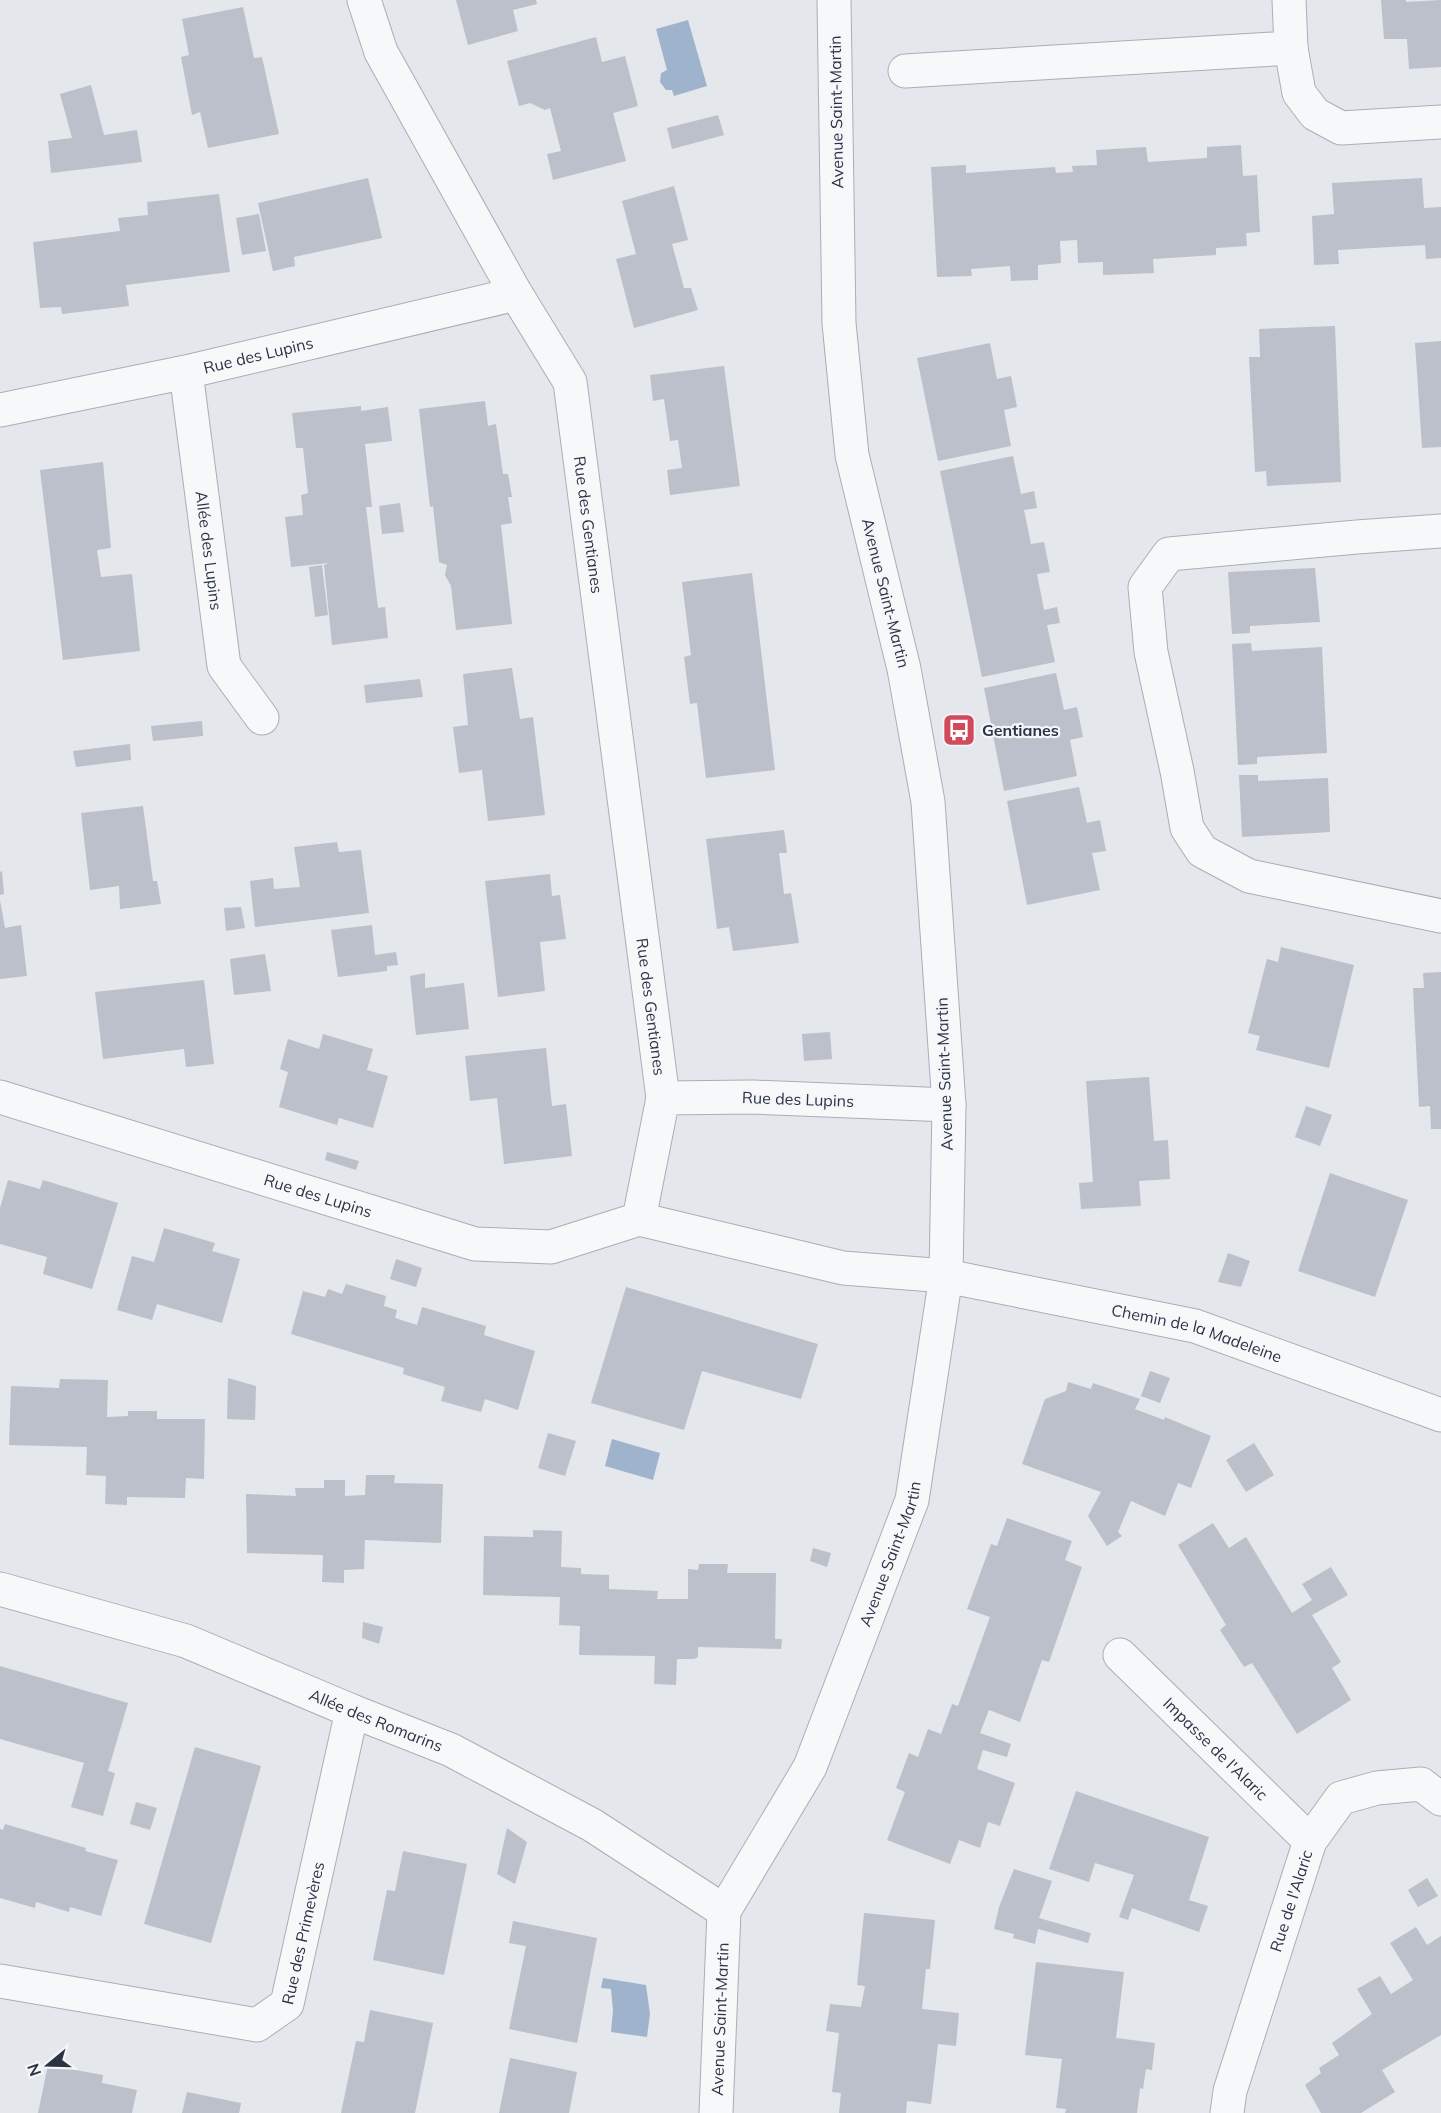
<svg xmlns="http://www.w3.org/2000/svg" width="1441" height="2113" viewBox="0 0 1441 2113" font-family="Mulish,sans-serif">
  <rect width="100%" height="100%" fill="#e4e7ec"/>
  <g fill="#9fb4cc">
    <polygon points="688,20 707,86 674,96 672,90 666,90 660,82 661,73 667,70 656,29"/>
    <polygon points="612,1439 660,1453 653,1480 605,1466"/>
    <polygon points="603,1978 646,1985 650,2014 647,2037 611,2032 613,2010 611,1989 601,1988"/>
  </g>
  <g fill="#bbc0ca">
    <polygon points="456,0 536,0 537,4 513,10 518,31 468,45"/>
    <polygon points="1381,0 1406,0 1406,2 1441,0 1441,67 1409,69 1407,39 1384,39"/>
    <polygon points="243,7 254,58 262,57 279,134 208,148 200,112 192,115 181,57 189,55 182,19"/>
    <polygon points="596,37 602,62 625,56 638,106 613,113 626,161 553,180 547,154 561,151 550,108 545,110 530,103 519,106 507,61"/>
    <polygon points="91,85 104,135 137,130 142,162 51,173 48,141 72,138 60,94"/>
    <polygon points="718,115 724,135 672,149 667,128"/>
    <polygon points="1241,145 1243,176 1257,175 1260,232 1246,233 1247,246 1216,248 1216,255 1153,259 1154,273 1103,275 1103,262 1078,263 1077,240 1060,241 1061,263 1038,265 1038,280 1011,281 1010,266 971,269 972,276 937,277 931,167 966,165 966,173 1055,167 1056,173 1073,172 1072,166 1097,165 1096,150 1146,147 1148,162 1207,158 1207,147"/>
    <polygon points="368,178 382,238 294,257 295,266 273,271 258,203"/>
    <polygon points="1422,178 1424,208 1441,207 1441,258 1426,259 1425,245 1338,250 1339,264 1314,265 1312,216 1334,214 1332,183"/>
    <polygon points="674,186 688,240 672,244 684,288 691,288 698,310 634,328 616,259 636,254 622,201"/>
    <polygon points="219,194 230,272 126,285 129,306 62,314 61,307 40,308 33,242 120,231 118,218 148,215 147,202"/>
    <polygon points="259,214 266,251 242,255 236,218"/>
    <polygon points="1335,326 1341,482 1267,486 1266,471 1255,472 1249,357 1260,357 1259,329"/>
    <polygon points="1441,341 1441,447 1422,448 1415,343"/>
    <polygon points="990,343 997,379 1011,376 1017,407 1004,410 1011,446 938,461 917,358"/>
    <polygon points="724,366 740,486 670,495 667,470 682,468 678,440 670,441 664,399 653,401 650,375"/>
    <polygon points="485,401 488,426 496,424 503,474 508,474 512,497 508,497 512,523 501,525 512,624 456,630 451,586 445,575 447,565 439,562 433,506 430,507 419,409"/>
    <polygon points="361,406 361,411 388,407 392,441 365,444 372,507 366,507 378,608 385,607 388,638 332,645 324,565 329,563 291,567 285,517 303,515 301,495 308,493 303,448 296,448 292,413"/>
    <polygon points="1013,456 1021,494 1034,491 1037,508 1024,510 1031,544 1044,542 1050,572 1037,574 1044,610 1057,607 1060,623 1047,625 1055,662 982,677 940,471"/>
    <polygon points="103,462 111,548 97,550 101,577 132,574 140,651 63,660 40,470"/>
    <polygon points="400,503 404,532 382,534 379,506"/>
    <polygon points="322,565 328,615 315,617 309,567"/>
    <polygon points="1315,568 1320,622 1250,626 1250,633 1232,634 1228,572"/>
    <polygon points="752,573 775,770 706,778 697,703 690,704 684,657 691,655 682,582"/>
    <polygon points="1251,643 1252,651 1322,647 1327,753 1257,757 1257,764 1238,765 1232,644"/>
    <polygon points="512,668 520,719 533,717 545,815 488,821 482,770 459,773 453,727 468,725 463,674"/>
    <polygon points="1056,673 1064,710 1077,707 1083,737 1070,740 1077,776 1004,791 984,688"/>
    <polygon points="420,679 423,697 366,703 364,685"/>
    <polygon points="202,721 203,736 153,741 151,726"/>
    <polygon points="130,744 131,760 76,767 73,751"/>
    <polygon points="1239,775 1258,775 1258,781 1328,778 1330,832 1242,837"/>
    <polygon points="1079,787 1087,823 1100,820 1106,851 1092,853 1100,890 1027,905 1007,801"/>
    <polygon points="143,806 153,881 157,881 161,904 120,909 119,886 90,890 81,813"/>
    <polygon points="784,830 787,853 779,853 784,894 791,893 799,943 733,951 729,927 717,929 706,839"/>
    <polygon points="337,842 339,852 361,850 369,913 255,927 250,881 273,878 274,889 300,887 294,847"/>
    <polygon points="2,871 4,894 0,895 0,872"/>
    <polygon points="550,874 552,896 560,895 566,939 540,942 545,991 498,997 485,881"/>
    <polygon points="0,900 5,928 21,925 27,976 0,979"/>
    <polygon points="241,907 245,928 226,931 224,908"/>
    <polygon points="372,925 375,955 396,952 398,965 387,966 387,971 338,977 331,930"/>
    <polygon points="1281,947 1354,965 1329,1068 1256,1050 1260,1036 1248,1033 1267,959 1278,962"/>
    <polygon points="265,954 271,991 234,995 230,959"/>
    <polygon points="1441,972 1441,1129 1431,1129 1430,1106 1419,1107 1413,988 1424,988 1423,973"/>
    <polygon points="425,973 425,988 464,983 469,1029 416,1035 410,976"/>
    <polygon points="204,980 214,1064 186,1067 184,1049 103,1059 95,992"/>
    <polygon points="830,1032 832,1059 804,1061 802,1034"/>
    <polygon points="323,1034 373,1049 367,1070 388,1076 373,1128 339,1118 337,1125 279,1107 288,1072 280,1069 288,1039 319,1049"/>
    <polygon points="546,1048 552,1106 566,1104 572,1156 504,1164 497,1098 470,1101 465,1056"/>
    <polygon points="1149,1077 1154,1141 1168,1140 1170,1179 1139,1181 1141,1206 1081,1209 1079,1183 1093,1182 1086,1081"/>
    <polygon points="1306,1106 1332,1115 1320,1146 1295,1137"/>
    <polygon points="327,1152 359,1161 356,1170 325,1160"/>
    <polygon points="1330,1173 1408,1200 1375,1297 1298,1271"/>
    <polygon points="8,1180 40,1189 43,1180 118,1203 92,1289 43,1274 47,1257 0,1244 0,1208"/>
    <polygon points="164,1228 215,1243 212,1251 240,1259 222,1323 157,1304 152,1320 117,1310 132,1256 154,1262"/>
    <polygon points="1228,1253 1250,1261 1241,1287 1218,1282"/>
    <polygon points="396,1259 422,1268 416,1287 390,1279"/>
    <polygon points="346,1284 386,1296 384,1306 397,1310 395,1318 417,1325 422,1307 486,1326 484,1335 535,1351 518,1410 485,1399 481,1412 441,1401 445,1387 403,1374 404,1368 291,1334 303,1291 325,1297 328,1289 342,1294"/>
    <polygon points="626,1287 818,1344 801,1399 702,1371 684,1430 591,1403"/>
    <polygon points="1150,1371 1170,1378 1160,1403 1141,1396"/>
    <polygon points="228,1378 256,1386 255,1420 227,1419"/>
    <polygon points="60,1379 108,1380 107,1417 128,1416 128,1411 157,1411 157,1419 205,1419 204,1479 186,1478 185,1498 127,1497 127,1505 105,1504 106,1476 86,1475 87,1447 9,1445 11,1386 59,1388"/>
    <polygon points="1068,1382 1091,1389 1093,1383 1140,1399 1135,1409 1164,1420 1165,1417 1211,1436 1191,1488 1178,1483 1165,1516 1131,1501 1118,1532 1122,1536 1107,1546 1088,1516 1101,1492 1022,1464 1045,1399 1066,1391"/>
    <polygon points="548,1433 576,1441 565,1476 538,1468"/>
    <polygon points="1254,1443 1274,1475 1246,1492 1226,1460"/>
    <polygon points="366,1475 395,1475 394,1483 443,1484 441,1543 365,1540 364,1569 344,1570 344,1583 322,1582 323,1555 247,1553 246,1494 296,1496 295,1488 324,1488 324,1480 345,1480 345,1496 365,1495"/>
    <polygon points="1007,1518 1072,1541 1065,1560 1082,1567 1049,1662 1042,1660 1020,1722 989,1710 980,1733 1011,1744 1007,1757 983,1750 977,1769 1015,1783 1000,1826 988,1822 980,1848 959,1840 950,1864 887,1840 905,1792 896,1788 909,1753 918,1757 928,1729 941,1734 952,1704 958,1706 990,1617 967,1609 991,1544 997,1546"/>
    <polygon points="1213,1523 1229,1548 1246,1537 1292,1613 1312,1600 1302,1584 1331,1567 1348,1595 1312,1615 1341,1662 1332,1668 1351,1700 1297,1734 1252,1663 1244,1667 1220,1630 1226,1625 1178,1545"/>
    <polygon points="533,1530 562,1531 561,1567 581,1568 581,1574 609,1575 609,1589 658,1591 657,1599 688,1599 688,1569 698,1570 699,1564 728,1564 727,1573 776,1573 775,1639 782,1639 781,1649 698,1647 698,1657 694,1659 677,1659 676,1685 654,1684 655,1656 579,1655 580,1626 559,1625 560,1597 483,1595 484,1536 533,1537"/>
    <polygon points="813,1548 831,1553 827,1567 810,1561"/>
    <polygon points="363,1622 383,1627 379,1644 362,1638"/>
    <polygon points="0,1666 128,1703 108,1771 115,1773 103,1816 71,1807 84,1763 0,1739"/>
    <polygon points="195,1747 261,1766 211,1943 144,1924"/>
    <polygon points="1076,1791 1209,1837 1189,1900 1208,1906 1199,1932 1132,1908 1128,1920 1119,1917 1134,1875 1095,1863 1089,1882 1049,1869"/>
    <polygon points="136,1802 157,1808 150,1830 130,1824"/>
    <polygon points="5,1824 86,1848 85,1851 118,1860 101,1916 70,1907 69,1912 36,1902 35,1908 0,1898 0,1829 3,1830"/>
    <polygon points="507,1828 527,1842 515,1884 497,1874"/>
    <polygon points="403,1851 467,1864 444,1975 373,1960 387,1890 395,1891"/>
    <polygon points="1014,1869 1052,1881 1039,1918 1091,1933 1088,1943 1038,1929 1035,1944 1013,1938 1014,1934 994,1929 999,1907"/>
    <polygon points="1427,1878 1438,1896 1418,1907 1408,1890"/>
    <polygon points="864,1913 935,1920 930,1969 926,1969 922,2009 959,2013 956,2046 938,2044 931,2104 907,2101 906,2113 839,2113 841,2093 832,2092 839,2033 826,2031 830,2004 861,2007 865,1986 857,1985"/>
    <polygon points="513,1921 597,1938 577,2043 509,2029 526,1946 509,1943"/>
    <polygon points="1416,1927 1427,1945 1441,1936 1441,2035 1382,2070 1395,2092 1361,2113 1321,2113 1305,2085 1321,2073 1319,2068 1339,2055 1332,2043 1372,2014 1357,1989 1380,1976 1391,1994 1413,1980 1390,1943"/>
    <polygon points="1036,1962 1124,1972 1116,2038 1155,2043 1152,2070 1146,2069 1143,2089 1140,2088 1137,2113 1065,2113 1066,2109 1056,2108 1062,2059 1025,2055"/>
    <polygon points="370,2010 433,2023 415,2113 341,2113 356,2041 364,2042"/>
    <polygon points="510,2058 577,2072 569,2113 499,2113"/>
    <polygon points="48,2065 103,2075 102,2083 137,2090 132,2113 38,2113"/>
    <polygon points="187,2092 241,2103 239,2113 182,2113"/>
  </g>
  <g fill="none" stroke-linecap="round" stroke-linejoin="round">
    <g stroke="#a9aeb7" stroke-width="35">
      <g id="minor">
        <path id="s1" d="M364,0L381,52L516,294L570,382L663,1098"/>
        <polyline points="1289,0 1291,48 1299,93 1315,114 1341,128 1441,122"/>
        <polyline points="905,71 1291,48"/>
        <path id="s2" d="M186,372L224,666L262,718"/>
        <path id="s3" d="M0,410L186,372L516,294"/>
        <polyline points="1441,531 1357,537 1169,554 1145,587 1151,652 1177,771 1187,828 1202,851 1249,876 1441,916"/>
        <path id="s4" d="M0,1097L475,1244L551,1247L639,1219"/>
        <path id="s5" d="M949,1105L753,1097L663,1098L639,1219L843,1268L946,1276L1195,1326L1441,1415"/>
        <path id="s6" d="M0,1589L186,1641L352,1711L451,1750L592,1825L724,1911"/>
        <path id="s7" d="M1120,1655L1310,1841"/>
        <path id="s8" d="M0,1981L257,2025L287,2004L352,1711"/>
        <path id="s9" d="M716,2113L724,1911L810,1767L912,1500L946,1276L949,1105L928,802L904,669L852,455L839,323L834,0"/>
        <path id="s10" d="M1227,2113L1230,2091L1310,1841L1341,1798L1377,1788L1421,1784L1441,1799"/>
      </g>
    </g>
    <use href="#minor" stroke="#f7f8fa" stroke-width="33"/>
  </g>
  <defs>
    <g id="bus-square" transform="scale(1.725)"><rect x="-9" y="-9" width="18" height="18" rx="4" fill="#d1495b" stroke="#f4f6f9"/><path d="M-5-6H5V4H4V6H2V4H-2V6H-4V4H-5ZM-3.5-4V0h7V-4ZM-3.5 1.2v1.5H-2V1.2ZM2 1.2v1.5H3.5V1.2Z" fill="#fff"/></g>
  </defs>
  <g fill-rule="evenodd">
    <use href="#bus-square" x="959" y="730"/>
  </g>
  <g text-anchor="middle" stroke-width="4.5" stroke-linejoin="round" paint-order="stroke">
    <g font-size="16" fill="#2b3445" stroke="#f4f6f9">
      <text transform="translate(836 112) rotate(-91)" y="6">Avenue Saint-Martin</text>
      <text dy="6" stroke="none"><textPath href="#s3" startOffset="264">Rue des Lupins</textPath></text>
      <text dy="6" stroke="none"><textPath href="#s1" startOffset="579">Rue des Gentianes</textPath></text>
      <text dy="6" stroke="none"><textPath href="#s2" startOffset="180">Allée des Lupins</textPath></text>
      <text transform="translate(886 593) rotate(76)" y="6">Avenue Saint-Martin</text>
      <text dy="6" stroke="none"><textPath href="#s1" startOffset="1065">Rue des Gentianes</textPath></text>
      <text transform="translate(944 1074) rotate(-92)" y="6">Avenue Saint-Martin</text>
      <text transform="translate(798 1099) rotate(2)" y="6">Rue des Lupins</text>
      <text dy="6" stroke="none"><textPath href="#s4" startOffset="333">Rue des Lupins</textPath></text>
      <text dy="6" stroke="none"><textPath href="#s5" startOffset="980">Chemin de la Madeleine</textPath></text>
      <text dy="6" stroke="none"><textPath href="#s9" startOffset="598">Avenue Saint-Martin</textPath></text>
      <text dy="6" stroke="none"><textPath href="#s6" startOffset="399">Allée des Romarins</textPath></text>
      <text dy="6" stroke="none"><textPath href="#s7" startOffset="134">Impasse de l'Alaric</textPath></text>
      <text dy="6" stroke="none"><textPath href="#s10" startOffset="222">Rue de l'Alaric</textPath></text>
      <text dy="6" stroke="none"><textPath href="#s8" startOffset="370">Rue des Primevères</textPath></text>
      <text dy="6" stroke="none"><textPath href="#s9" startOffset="94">Avenue Saint-Martin</textPath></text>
    </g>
    <g font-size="16" font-weight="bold" fill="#2b3445" stroke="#f4f6f9" text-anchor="start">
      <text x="982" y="736">Gentianes</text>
    </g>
  </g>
  <g transform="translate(48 2065) rotate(251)" stroke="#f4f6f9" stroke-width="4.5" paint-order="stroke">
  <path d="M0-4.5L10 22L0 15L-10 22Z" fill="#2b3445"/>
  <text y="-9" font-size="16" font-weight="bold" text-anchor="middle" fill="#2b3445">N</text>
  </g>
</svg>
